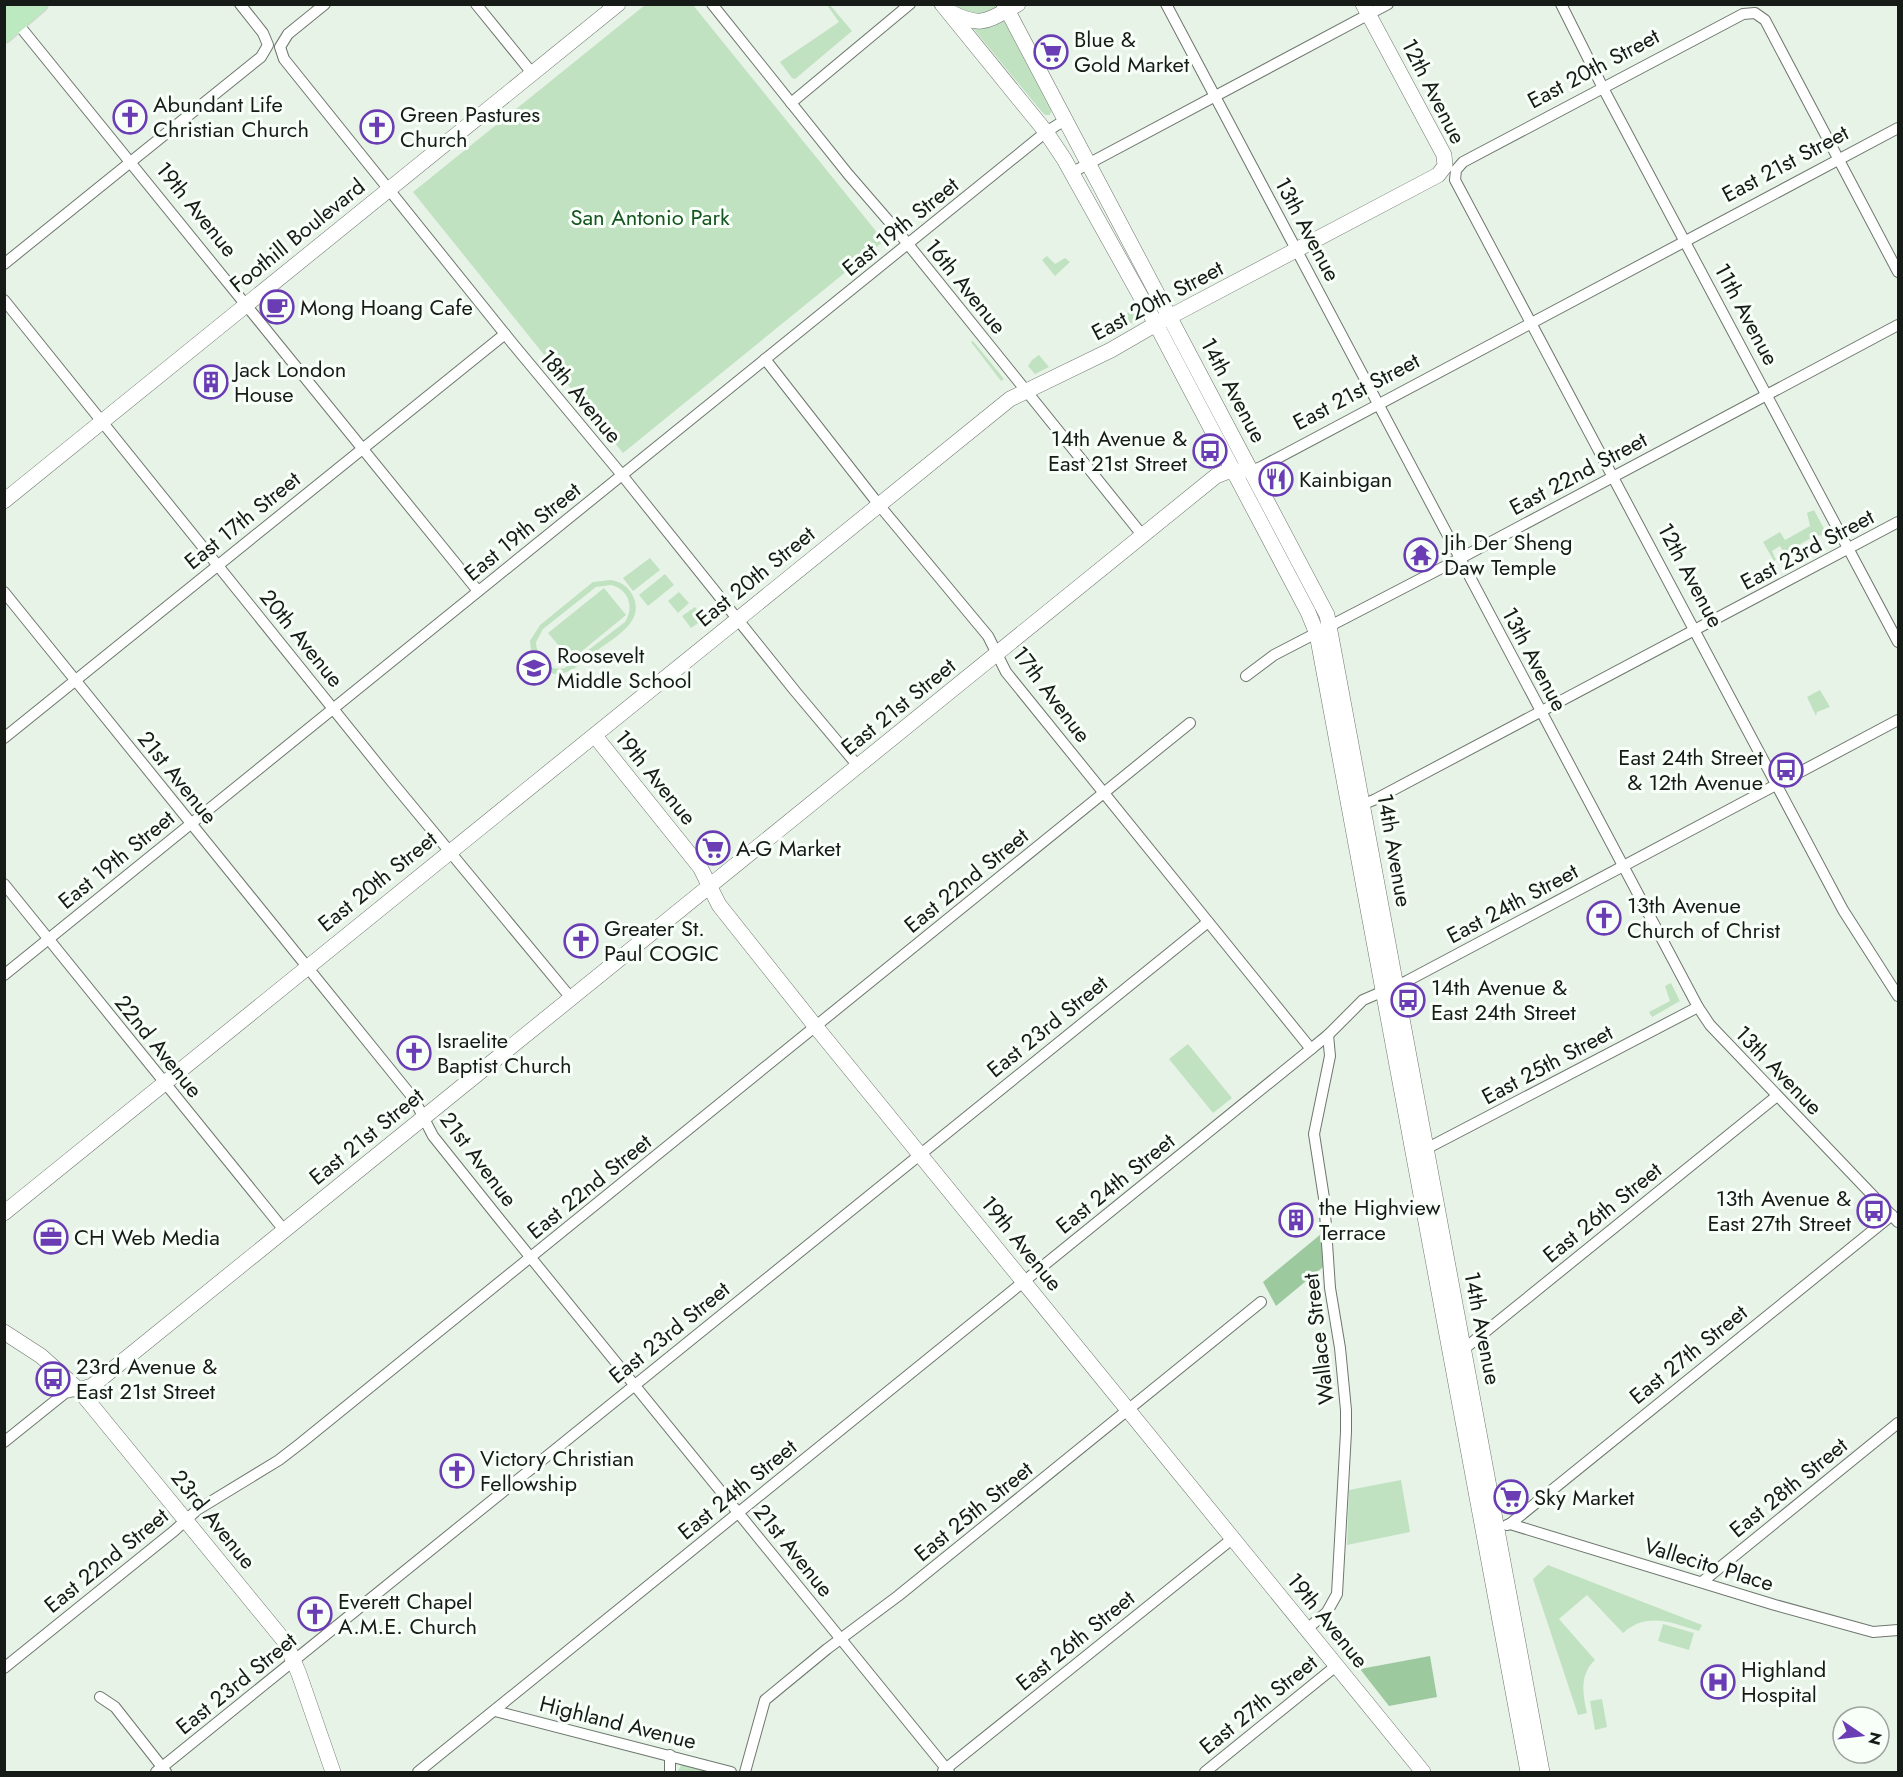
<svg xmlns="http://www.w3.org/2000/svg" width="1903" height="1777" viewBox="0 0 1903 1777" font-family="Jost,sans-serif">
  <rect width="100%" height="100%" fill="#e8f3e8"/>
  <g fill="#c0e2c1" fill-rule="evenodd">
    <polygon points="645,5 693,5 884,241 623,453 413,192"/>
    <polygon points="827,5 830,5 852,31 795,79 792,78 780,62 839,22"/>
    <polygon points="957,5 996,5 1052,110 1050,115 1045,115 1041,111 972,27"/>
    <polygon points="1047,256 1055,264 1065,258 1070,262 1055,276 1042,260"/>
    <polygon points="1133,310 1138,320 1115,331 1112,326 1115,327 1127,321 1124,315"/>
    <polygon points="973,341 1004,379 1001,381 971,342"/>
    <polygon points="1039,355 1049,367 1035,374 1028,366 1032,360"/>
    <polygon points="1814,510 1827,534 1822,536 1821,535 1813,537 1784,553 1780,546 1772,551 1776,560 1774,561 1763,542 1780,532 1785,540 1810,526 1807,513"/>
    <polygon points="650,558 660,570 633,591 623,578"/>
    <polygon points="665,574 674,585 648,606 639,595"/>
    <path d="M611,580C621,582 628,586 633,596C645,621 617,636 599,649C583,661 564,684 543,669C533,663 531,653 530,641L540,625L593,582ZM611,585C628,589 635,607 625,622L565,668C548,672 537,659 536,642L543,629L596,587Z"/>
    <polygon points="604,588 626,615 571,660 548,633"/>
    <polygon points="679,592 689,603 678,613 668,601"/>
    <polygon points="695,607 704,619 691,628 682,616"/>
    <polygon points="1820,690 1830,707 1817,712 1816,716 1807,697"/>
    <polygon points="1671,983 1680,1001 1652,1017 1649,1012 1670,1001 1665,986"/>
    <polygon points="1188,1044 1232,1098 1213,1113 1169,1059"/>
    <polygon points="1401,1480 1410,1532 1347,1545 1349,1490"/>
    <path d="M1548,1565L1702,1625L1699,1631C1672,1623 1647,1611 1623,1633L1587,1595L1559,1619L1595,1660C1579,1675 1583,1694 1587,1713L1578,1715L1533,1579Z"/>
    <polygon points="1663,1624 1694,1633 1689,1650 1658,1641"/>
    <polygon points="1602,1699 1607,1727 1595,1730 1590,1701"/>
    <polygon points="682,1764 719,1772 677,1772"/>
  </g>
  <g fill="#9dc99f">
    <polygon points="1321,1234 1323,1267 1276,1306 1263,1282"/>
    <polygon points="1430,1656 1437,1697 1389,1706 1360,1669"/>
  </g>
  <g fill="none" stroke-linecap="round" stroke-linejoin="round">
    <g stroke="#6e776e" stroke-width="12">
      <g id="street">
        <polyline points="325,4 288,34 280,47 284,59 513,344 622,475 795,691 858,766"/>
        <polyline points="476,4 532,73"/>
        <polyline points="712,4 848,174 899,233 1143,536"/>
        <polyline points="1166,4 1698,1007 1710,1025 1898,1222"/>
        <polyline points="1561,4 1603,88 1898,642"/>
        <polyline points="18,24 478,591"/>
        <polyline points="791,103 910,4"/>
        <polyline points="1071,173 1388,4"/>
        <polyline points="4,264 261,57 268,45 263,33 240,4"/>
        <polyline points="1898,272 1765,20 1755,13 1743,14 1463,162 1456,170 1455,180 1843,910 1898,996"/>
        <polyline points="4,300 392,782 571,998"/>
        <polyline points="765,359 879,505 988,636 1006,672 1311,1049"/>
        <polyline points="1251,471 1261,467 1898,128"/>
        <polyline points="4,592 414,1099 433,1136 501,1221 949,1772"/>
        <polyline points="1246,676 1274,655 1459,559 1898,325"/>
        <polyline points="4,738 505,334"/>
        <polyline points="1357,807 1376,799 1898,522"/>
        <polyline points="4,884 284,1230"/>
        <polyline points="4,975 1046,132 1065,120"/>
        <polyline points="1422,1151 1698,1007"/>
        <polyline points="1459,1351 1464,1349 1777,1096"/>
        <polyline points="4,1442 65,1393 79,1390"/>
        <polyline points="1510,1524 1892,1215"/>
        <polyline points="1507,1525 1510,1524 1775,1605 1873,1632 1898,1630"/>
        <polyline points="1702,1582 1898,1423"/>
        <polyline points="1307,1629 1327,1612 1337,1594 1346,1432 1346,1410 1340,1348 1330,1288 1324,1198 1314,1134 1330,1056 1328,1035"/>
        <polyline points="4,1668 174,1531 197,1510 279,1460 301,1443 1190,723"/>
        <polyline points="100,1697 115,1707 166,1772"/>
        <polyline points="495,1711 731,1772"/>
        <polyline points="670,1755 670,1772"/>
        <polyline points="943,1771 1232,1539"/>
        <polyline points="156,1772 1208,922"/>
        <polyline points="418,1772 1311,1049 1328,1035 1363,1000 1407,981 1898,720"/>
        <polyline points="745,1772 765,1700 827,1649 898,1596 1261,1302"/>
        <polyline points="1205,1772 1336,1666"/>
      </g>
    </g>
    <g stroke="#6e776e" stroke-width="16">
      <g id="secondary">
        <polyline points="942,4 1046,132 1064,159 1156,324 1308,612 1317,634 1528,1772"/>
        <polyline points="1004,4 1327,615 1542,1772"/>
        <path d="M950,12C983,29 988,20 1018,4"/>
        <polyline points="4,501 618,4"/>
        <polyline points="595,736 700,867 719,905 816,1027 1423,1772"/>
        <polyline points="4,1213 1010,399 1111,350 1156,324 1438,175 1445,166 1444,155 1363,4"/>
        <polyline points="4,1332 41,1356 79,1390 286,1643 299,1674 333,1772"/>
        <polyline points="79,1390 92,1386 1216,476 1226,472 1242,471"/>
      </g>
    </g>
    <g stroke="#d1d1d1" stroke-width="18">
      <g id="primary">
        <polyline points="4,18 21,4"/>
        <polyline points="4,35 40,4"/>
      </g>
    </g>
    <use href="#street" stroke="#fff" stroke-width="10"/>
    <use href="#secondary" stroke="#fff" stroke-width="15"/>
    <use href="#primary" stroke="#bce9bf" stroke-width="16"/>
  </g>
  <defs>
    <g id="supermarket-ring" transform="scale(1.725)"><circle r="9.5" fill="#f8fff8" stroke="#6a3db5" stroke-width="1.5"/><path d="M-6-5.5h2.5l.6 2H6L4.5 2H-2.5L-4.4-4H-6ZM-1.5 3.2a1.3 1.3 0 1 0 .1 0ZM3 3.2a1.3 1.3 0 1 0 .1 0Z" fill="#6a3db5"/></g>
    <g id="church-ring" transform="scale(1.725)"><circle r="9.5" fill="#f8fff8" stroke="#6a3db5" stroke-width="1.5"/><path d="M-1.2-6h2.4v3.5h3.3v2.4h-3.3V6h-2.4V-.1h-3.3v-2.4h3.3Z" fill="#6a3db5"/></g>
    <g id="cafe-ring" transform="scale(1.725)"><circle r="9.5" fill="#f8fff8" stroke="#6a3db5" stroke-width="1.5"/><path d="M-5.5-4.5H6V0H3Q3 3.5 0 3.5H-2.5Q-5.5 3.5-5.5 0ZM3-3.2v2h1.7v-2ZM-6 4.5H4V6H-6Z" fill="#6a3db5"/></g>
    <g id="building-ring" transform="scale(1.725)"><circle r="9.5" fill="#f8fff8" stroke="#6a3db5" stroke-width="1.5"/><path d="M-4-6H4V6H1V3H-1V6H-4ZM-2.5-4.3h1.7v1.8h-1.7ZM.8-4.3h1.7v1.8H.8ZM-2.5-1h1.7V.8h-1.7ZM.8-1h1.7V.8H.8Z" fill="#6a3db5"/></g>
    <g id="bus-ring" transform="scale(1.725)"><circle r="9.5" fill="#f8fff8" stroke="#6a3db5" stroke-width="1.5"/><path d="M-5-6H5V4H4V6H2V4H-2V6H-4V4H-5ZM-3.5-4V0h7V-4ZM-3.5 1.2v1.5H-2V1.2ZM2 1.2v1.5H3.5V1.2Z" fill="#6a3db5"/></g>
    <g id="restaurant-ring" transform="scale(1.725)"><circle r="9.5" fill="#f8fff8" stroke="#6a3db5" stroke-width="1.5"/><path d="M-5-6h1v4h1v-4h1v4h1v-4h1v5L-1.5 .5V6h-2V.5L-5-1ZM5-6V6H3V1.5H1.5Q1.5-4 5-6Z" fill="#6a3db5"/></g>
    <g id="temple-ring" transform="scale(1.725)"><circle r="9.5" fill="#f8fff8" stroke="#6a3db5" stroke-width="1.5"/><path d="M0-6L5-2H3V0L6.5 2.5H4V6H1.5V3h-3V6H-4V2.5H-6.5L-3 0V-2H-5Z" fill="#6a3db5"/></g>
    <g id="school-ring" transform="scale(1.725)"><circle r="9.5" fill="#f8fff8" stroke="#6a3db5" stroke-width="1.5"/><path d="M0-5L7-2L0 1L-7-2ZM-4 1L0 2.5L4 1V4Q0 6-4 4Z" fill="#6a3db5"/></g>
    <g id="office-ring" transform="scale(1.725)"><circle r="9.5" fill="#f8fff8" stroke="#6a3db5" stroke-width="1.5"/><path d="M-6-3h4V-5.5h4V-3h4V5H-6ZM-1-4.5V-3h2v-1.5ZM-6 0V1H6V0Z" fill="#6a3db5"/></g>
    <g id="hospital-ring" transform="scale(1.725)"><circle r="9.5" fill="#f8fff8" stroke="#6a3db5" stroke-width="1.5"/><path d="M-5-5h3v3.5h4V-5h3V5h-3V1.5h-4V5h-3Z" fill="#6a3db5"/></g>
  </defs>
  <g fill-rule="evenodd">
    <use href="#supermarket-ring" x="1051" y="52"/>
    <use href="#church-ring" x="130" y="117"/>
    <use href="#church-ring" x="377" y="127"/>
    <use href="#cafe-ring" x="277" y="307"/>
    <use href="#building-ring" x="211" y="382"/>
    <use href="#bus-ring" x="1210" y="451"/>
    <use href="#restaurant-ring" x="1276" y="479"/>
    <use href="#temple-ring" x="1421" y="555"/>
    <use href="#school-ring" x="534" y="668"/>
    <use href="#bus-ring" x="1786" y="770"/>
    <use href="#supermarket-ring" x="713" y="848"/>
    <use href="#church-ring" x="1604" y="918"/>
    <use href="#church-ring" x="581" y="941"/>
    <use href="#bus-ring" x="1408" y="1000"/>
    <use href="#church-ring" x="414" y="1053"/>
    <use href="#bus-ring" x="1874" y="1211"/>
    <use href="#building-ring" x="1296" y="1220"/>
    <use href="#office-ring" x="51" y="1237"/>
    <use href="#bus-ring" x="53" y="1379"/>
    <use href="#church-ring" x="457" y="1471"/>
    <use href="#supermarket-ring" x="1511" y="1497"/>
    <use href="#church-ring" x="315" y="1614"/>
    <use href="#hospital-ring" x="1718" y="1682"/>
  </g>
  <g text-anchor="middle" stroke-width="6" stroke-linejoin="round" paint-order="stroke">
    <g font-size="22" fill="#171b17" stroke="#f8fff8" text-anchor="start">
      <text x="1074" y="47">Blue &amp;<tspan x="1074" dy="25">Gold Market</tspan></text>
      <text x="153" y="112">Abundant Life<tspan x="153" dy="25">Christian Church</tspan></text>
      <text x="400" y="122">Green Pastures<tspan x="400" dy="25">Church</tspan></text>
      <text x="300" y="315">Mong Hoang Cafe</text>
      <text x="234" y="377">Jack London<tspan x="234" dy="25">House</tspan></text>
      <text x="1187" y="446" text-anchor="end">14th Avenue &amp;<tspan x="1187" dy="25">East 21st Street</tspan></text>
      <text x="1299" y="487">Kainbigan</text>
      <text x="1444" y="550">Jih Der Sheng<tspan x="1444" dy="25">Daw Temple</tspan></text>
      <text x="557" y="663">Roosevelt<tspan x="557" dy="25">Middle School</tspan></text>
      <text x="1763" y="765" text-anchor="end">East 24th Street<tspan x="1763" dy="25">&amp; 12th Avenue</tspan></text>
      <text x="736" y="856">A-G Market</text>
      <text x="1627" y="913">13th Avenue<tspan x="1627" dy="25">Church of Christ</tspan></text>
      <text x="604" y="936">Greater St.<tspan x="604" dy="25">Paul COGIC</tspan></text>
      <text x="1431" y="995">14th Avenue &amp;<tspan x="1431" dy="25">East 24th Street</tspan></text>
      <text x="437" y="1048">Israelite<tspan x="437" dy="25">Baptist Church</tspan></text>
      <text x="1851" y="1206" text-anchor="end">13th Avenue &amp;<tspan x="1851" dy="25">East 27th Street</tspan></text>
      <text x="1319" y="1215">the Highview<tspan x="1319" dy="25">Terrace</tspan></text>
      <text x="74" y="1245">CH Web Media</text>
      <text x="76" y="1374">23rd Avenue &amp;<tspan x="76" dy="25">East 21st Street</tspan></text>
      <text x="480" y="1466">Victory Christian<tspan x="480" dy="25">Fellowship</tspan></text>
      <text x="1534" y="1505">Sky Market</text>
      <text x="338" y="1609">Everett Chapel<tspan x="338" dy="25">A.M.E. Church</tspan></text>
      <text x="1741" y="1677">Highland<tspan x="1741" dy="25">Hospital</tspan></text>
    </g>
    <g font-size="22" fill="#171b17" stroke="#f8fff8">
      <text transform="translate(1593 68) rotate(-28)" y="8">East 20th Street</text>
      <text transform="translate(1434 91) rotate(63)" y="8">12th Avenue</text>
      <text transform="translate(1785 163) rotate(-28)" y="8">East 21st Street</text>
      <text transform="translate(197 209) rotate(51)" y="8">19th Avenue</text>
      <text transform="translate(900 226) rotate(-39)" y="8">East 19th Street</text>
      <text transform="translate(1308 229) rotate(62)" y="8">13th Avenue</text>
      <text transform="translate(297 235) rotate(-39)" y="8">Foothill Boulevard</text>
      <text transform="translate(966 286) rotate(51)" y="8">16th Avenue</text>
      <text transform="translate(1157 300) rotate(-28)" y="8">East 20th Street</text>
      <text transform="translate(1747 314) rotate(62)" y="8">11th Avenue</text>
      <text transform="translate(1234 390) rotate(62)" y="8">14th Avenue</text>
      <text transform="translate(1356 391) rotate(-28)" y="8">East 21st Street</text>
      <text transform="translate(581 396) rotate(50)" y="8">18th Avenue</text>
      <text transform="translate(1578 473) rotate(-28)" y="8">East 22nd Street</text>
      <text transform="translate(242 520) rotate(-39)" y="8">East 17th Street</text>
      <text transform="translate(522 531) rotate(-39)" y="8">East 19th Street</text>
      <text transform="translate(1807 549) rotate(-28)" y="8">East 23rd Street</text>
      <text transform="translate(1691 575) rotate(62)" y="8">12th Avenue</text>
      <text transform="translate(755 576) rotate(-39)" y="8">East 20th Street</text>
      <text transform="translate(302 638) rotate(51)" y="8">20th Avenue</text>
      <text transform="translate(1535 659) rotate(62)" y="8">13th Avenue</text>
      <text transform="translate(1052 694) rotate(53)" y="8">17th Avenue</text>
      <text transform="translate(898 706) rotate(-39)" y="8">East 21st Street</text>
      <text transform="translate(178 777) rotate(51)" y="8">21st Avenue</text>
      <text transform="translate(656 777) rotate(51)" y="8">19th Avenue</text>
      <text transform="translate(1395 850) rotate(80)" y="8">14th Avenue</text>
      <text transform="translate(116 859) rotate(-39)" y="8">East 19th Street</text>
      <text transform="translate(966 880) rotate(-39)" y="8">East 22nd Street</text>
      <text transform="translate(377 881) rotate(-39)" y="8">East 20th Street</text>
      <text transform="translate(1512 903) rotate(-28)" y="8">East 24th Street</text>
      <text transform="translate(1047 1026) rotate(-39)" y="8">East 23rd Street</text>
      <text transform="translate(159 1046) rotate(51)" y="8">22nd Avenue</text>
      <text transform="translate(1547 1064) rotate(-28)" y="8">East 25th Street</text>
      <text transform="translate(1779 1070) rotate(46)" y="8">13th Avenue</text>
      <text transform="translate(366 1136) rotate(-39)" y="8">East 21st Street</text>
      <text transform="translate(479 1159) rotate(53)" y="8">21st Avenue</text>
      <text transform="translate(1115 1183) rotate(-39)" y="8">East 24th Street</text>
      <text transform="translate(589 1186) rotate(-39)" y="8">East 22nd Street</text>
      <text transform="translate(1602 1212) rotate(-39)" y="8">East 26th Street</text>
      <text transform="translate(1022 1243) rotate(51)" y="8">19th Avenue</text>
      <text transform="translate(1483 1328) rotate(79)" y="8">14th Avenue</text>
      <text transform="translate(669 1332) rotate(-39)" y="8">East 23rd Street</text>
      <text transform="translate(1318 1339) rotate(-97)" y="8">Wallace Street</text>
      <text transform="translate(1688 1354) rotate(-39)" y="8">East 27th Street</text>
      <text transform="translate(1788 1487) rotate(-39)" y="8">East 28th Street</text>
      <text transform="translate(737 1489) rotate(-39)" y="8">East 24th Street</text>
      <text transform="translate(973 1511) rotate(-39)" y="8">East 25th Street</text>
      <text transform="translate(214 1519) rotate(51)" y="8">23rd Avenue</text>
      <text transform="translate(794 1550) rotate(51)" y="8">21st Avenue</text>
      <text transform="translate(106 1560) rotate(-39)" y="8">East 22nd Street</text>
      <text transform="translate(1709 1564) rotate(17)" y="8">Vallecito Place</text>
      <text transform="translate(1328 1620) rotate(51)" y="8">19th Avenue</text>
      <text transform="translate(1075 1640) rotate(-39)" y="8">East 26th Street</text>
      <text transform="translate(236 1683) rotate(-39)" y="8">East 23rd Street</text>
      <text transform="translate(1258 1704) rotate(-39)" y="8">East 27th Street</text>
      <text transform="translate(618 1722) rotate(14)" y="8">Highland Avenue</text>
    </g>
    <g font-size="22" fill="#155520" stroke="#f8fff8">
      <text x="650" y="225">San Antonio Park</text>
    </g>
  </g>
  <rect width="1903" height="1777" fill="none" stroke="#171b17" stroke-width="12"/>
  <g transform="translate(1861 1735) rotate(104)"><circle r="28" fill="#f8fff8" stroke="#9ea49e" stroke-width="1.5"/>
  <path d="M0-4.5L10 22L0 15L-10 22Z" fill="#6a3db5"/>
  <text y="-9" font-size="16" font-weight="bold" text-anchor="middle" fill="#171b17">N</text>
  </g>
</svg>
